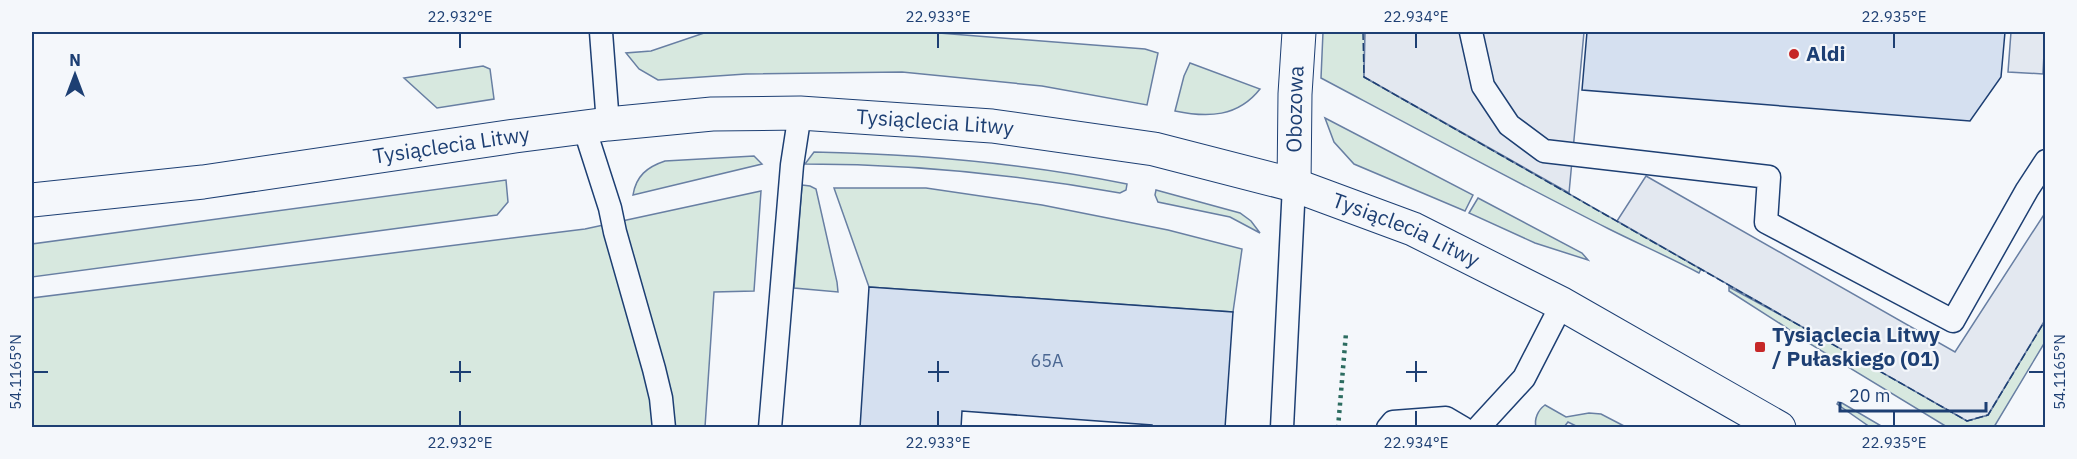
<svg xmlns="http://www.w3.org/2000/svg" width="2077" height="459" viewBox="0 0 2077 459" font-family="'IBM Plex Sans',sans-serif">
  <rect width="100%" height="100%" fill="#f4f7fb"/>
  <g fill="#d7e8df" stroke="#687fa3" stroke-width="1.5">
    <polygon points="707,32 926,32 1145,49 1158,53 1147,105 1042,86 902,72 746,74 658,80 639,69 626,53 651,51"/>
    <path d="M1323,32H1365L1364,77L1701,269L1699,273C1669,257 1639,244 1609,229C1512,180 1417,129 1321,78Z"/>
    <path d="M1190,63L1260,89C1238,117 1208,118 1175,111L1184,76Z"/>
    <polygon points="483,66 490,69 494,99 437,108 404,78"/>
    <polygon points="1325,118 1473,195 1465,211 1354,164 1334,142"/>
    <path d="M814,152C919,154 1023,163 1127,184L1126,190L1120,193C1014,174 914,164 805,164Z"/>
    <path d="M754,156L762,164L633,195C636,176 647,167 665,161Z"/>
    <polygon points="506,180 508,202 497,215 32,277 32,244"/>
    <polygon points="802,185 810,186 816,189 837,282 838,292 794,288"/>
    <polygon points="834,188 926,188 1042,205 1168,230 1242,249 1233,312 869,287"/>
    <polygon points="1156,190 1240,213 1251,221 1260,233 1230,217 1158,202 1155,195"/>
    <polygon points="761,191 754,291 714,292 705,427 32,427 32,298 585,229"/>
    <polygon points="1478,198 1582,253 1588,260 1535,243 1469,213"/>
    <polygon points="1729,287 1825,339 1967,421 1988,415 2045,320 2045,342 1994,427 1947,427 1797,336 1787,328 1729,291"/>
    <polygon points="1838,402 1842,403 1883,427 1870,427 1837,404"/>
    <path d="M1545,405L1566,417L1589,413L1601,414L1626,427H1578L1568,422L1564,427H1536C1534,419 1538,410 1545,405Z"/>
  </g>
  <g fill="#e3e8f0" stroke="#687fa3" stroke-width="1.5">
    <polygon points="1365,32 1584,32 1569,193 1364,77"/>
    <polygon points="2011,32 2045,32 2043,74 2008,72"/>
    <polygon points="1646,176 1955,352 2045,213 2045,320 1988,415 1967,421 1617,221"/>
  </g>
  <g fill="#d5e0f0" stroke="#1d3f73" stroke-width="1.5">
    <polygon points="1587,32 2005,32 2001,77 1970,121 1582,90"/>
    <polygon points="869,287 1233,312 1225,428 1152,428 1152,425 962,411 961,428 860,428"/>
  </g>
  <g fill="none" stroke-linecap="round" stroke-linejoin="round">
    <g stroke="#1d3f73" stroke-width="25">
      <g id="service">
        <polyline points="601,32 608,124"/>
        <polyline points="1471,32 1483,86 1509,125 1544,151 1769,177 1766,222 1953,321 2027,190 2046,161"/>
        <polyline points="584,127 610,208 615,232 654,369 661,398 664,428"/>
        <polyline points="770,428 792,165 800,113"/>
        <polyline points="1282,428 1294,185"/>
        <polyline points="1388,428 1393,422 1446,418 1463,428"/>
        <polyline points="1478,428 1524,378 1562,304"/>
      </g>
    </g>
    <g stroke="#1d3f73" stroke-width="35">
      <g id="minor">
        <path id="s1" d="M1294,185L1295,94L1299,32"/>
      </g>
    </g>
    <g stroke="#1d3f73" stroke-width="35">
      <g id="tertiary">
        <path id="s2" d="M32,200L203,182L515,136L608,124L712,114L800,113L992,126L1154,149L1294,185L1413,229L1562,304L1779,428"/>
      </g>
    </g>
    <use href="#service" stroke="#f4f7fb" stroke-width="22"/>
    <use href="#minor" stroke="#f4f7fb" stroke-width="33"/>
    <use href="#tertiary" stroke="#f4f7fb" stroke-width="33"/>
    <polyline stroke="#2c6c60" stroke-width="4.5" stroke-dasharray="3 4.5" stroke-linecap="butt" points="1338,428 1346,333"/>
    <polyline stroke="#1d3f73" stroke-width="1.5" stroke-dasharray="8 3" stroke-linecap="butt" points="1363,32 1364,77 1967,421 1988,415 2046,319"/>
  </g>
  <path fill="none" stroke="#1d3f73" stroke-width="2" d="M460,33V48M938,33V48M1416,33V48M1894,33V48M460,361V382M938,361V382M1416,361V382M33,372H48M450,372H471M928,372H949M1406,372H1427M2029,372H2044M460,411V426M938,411V426M1416,411V426M1894,411V426"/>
  <g fill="#c62828" stroke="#f4f7fb" stroke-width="2">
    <circle cx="1794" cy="54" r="6"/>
    <rect x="1754" y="341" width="12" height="12" rx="3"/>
  </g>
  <g text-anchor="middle" stroke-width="4.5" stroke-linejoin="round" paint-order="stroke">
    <g font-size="18" fill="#4b6792">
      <text x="1047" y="367">65A</text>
    </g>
    <g font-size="21" font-weight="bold" fill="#1d3f73" stroke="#f4f7fb" text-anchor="start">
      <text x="1806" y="61">Aldi</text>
      <text x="1772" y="342">Tysiąclecia Litwy<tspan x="1772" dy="24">/ Pułaskiego (01)</tspan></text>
    </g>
    <g font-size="21" fill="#1d3f73" stroke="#f4f7fb">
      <text dy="7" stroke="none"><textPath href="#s1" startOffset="76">Obozowa</textPath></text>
      <text dy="7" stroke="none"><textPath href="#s2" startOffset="909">Tysiąclecia Litwy</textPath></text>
      <text dy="7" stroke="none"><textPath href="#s2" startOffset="423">Tysiąclecia Litwy</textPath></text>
      <text dy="7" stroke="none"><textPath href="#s2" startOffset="1395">Tysiąclecia Litwy</textPath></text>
    </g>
  </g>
  <rect width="2077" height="459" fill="none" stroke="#f4f7fb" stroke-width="66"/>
  <g transform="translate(75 75)" stroke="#f4f7fb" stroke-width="4.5" paint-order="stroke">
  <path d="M0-4.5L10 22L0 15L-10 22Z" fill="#1d3f73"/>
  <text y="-9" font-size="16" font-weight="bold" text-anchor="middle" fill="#1d3f73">N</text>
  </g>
  <path d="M1840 402v9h146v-9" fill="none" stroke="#1d3f73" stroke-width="3"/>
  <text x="1849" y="402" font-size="18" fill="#1d3f73" stroke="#f4f7fb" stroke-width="4.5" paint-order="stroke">20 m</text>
  <rect x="33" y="33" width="2011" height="393" fill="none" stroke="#1d3f73" stroke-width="2"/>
  <g font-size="15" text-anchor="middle" fill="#1d3f73">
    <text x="460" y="22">22.932°E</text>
    <text x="938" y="22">22.933°E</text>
    <text x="1416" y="22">22.934°E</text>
    <text x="1894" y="22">22.935°E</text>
    <text transform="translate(16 372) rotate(-90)" y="5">54.1165°N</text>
    <text transform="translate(2060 372) rotate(-90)" y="5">54.1165°N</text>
    <text x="460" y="448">22.932°E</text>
    <text x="938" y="448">22.933°E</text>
    <text x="1416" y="448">22.934°E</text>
    <text x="1894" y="448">22.935°E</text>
  </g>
</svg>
